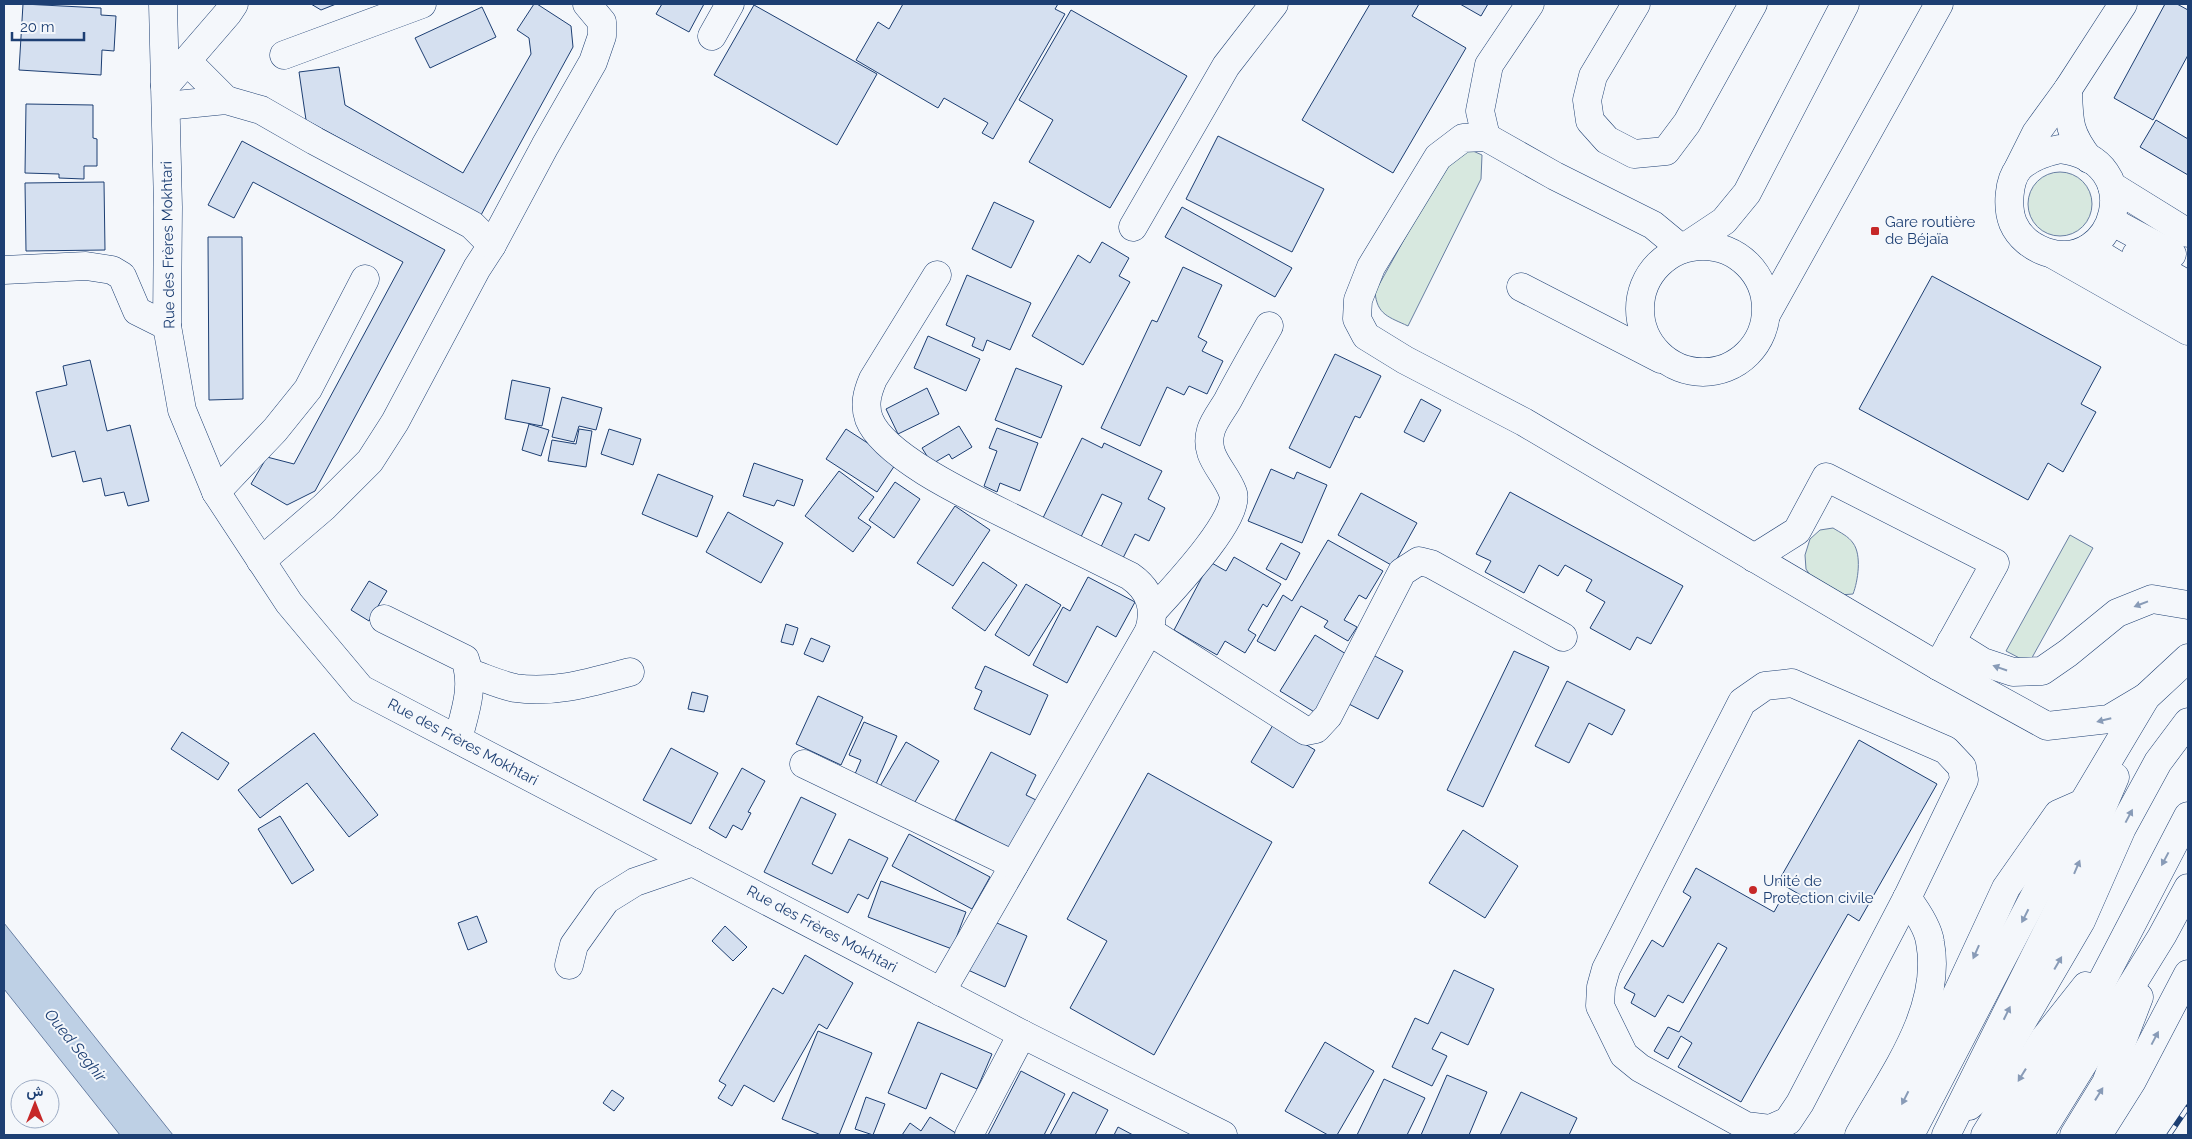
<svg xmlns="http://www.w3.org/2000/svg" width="2192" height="1139" viewBox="0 0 2192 1139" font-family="Raleway,Vazirmatn,sans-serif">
  <rect width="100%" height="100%" fill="#f4f7fb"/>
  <g fill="#d7e8df" stroke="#687fa3">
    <path d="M1460,149L1473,151L1482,155L1481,179L1408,326C1389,317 1377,315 1375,292L1447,162Z"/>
    <circle cx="2060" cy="204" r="32"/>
    <path d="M1833,528C1841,533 1848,536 1853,543C1862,555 1858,581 1853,594L1840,595L1812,578L1806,569L1805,555L1810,539L1820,530Z"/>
    <polygon points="2070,535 2093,548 2029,663 2006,651"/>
  </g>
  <polygon fill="#bed0e5" stroke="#687fa3" points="4,923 173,1135 120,1135 4,989"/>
  <g fill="#d5e0f0" stroke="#1d3f73">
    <polygon points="23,4 101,8 101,15 116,16 114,51 102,50 101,75 19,70"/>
    <polygon points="311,4 336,4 321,10"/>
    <polygon points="534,4 537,4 571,26 573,47 481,215 306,120 299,72 339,67 345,105 463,173 531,54 529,38 517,30"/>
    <polygon points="662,4 704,4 689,32 656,14"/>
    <polygon points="903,4 1058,4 1055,9 1065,14 993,139 982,133 988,123 944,98 938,108 856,60 878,22 889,29"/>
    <polygon points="1370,4 1419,4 1412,16 1466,48 1393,173 1302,120"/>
    <polygon points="1460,4 1488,4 1481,16"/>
    <polygon points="2165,4 2177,4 2188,10 2188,55 2153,120 2114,98"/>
    <polygon points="754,5 877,74 837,145 714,75"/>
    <polygon points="482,7 496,37 430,68 415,38"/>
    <polygon points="1071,10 1187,76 1110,208 1029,162 1053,120 1019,100"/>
    <polygon points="26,104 93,105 93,138 97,139 97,166 84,166 84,179 59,178 59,174 25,173"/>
    <polygon points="2156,120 2188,139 2188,175 2140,147"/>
    <polygon points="1218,136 1324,189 1292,252 1186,199"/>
    <polygon points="242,141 445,250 315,491 287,505 251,484 267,457 294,464 403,262 253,182 234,218 208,205"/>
    <polygon points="104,182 105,250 26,251 25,183"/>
    <polygon points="994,202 1034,221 1011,268 972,249"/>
    <polygon points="1182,207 1292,268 1275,297 1165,237"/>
    <polygon points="208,237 242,237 243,399 209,400"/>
    <polygon points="1102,242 1129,258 1119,276 1130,282 1083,365 1032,336 1078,255 1090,263"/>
    <polygon points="1183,267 1222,285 1198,337 1207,342 1202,351 1223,361 1207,394 1189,386 1184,395 1167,387 1140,446 1101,428 1152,320 1157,322"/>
    <polygon points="967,275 1031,303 1010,350 987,340 983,351 972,346 975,338 946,325"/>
    <polygon points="1932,276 2101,367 2081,404 2096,412 2063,472 2048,463 2028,500 1859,409"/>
    <polygon points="928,336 980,359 966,391 914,368"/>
    <polygon points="1335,354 1381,376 1360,418 1355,416 1330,468 1289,448"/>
    <polygon points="90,360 107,431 130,425 149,501 128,506 124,492 105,496 101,478 83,482 75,451 52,457 36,392 67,385 63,366"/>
    <polygon points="1016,368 1062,386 1041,438 995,420"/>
    <polygon points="512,380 550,388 542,426 505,419"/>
    <polygon points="927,388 939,414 898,434 886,409"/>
    <polygon points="562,397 602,408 596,430 579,426 574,442 552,437"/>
    <polygon points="1421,399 1441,410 1424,442 1404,432"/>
    <polygon points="529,424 549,430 541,456 522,450"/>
    <polygon points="959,426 972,447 952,459 949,454 932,464 922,448"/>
    <polygon points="997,428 1038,443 1020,491 1000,483 997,492 984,486 997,451 989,448"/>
    <polygon points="579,429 592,431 586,467 548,461 552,440 576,444"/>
    <polygon points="609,429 641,439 633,465 601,454"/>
    <polygon points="846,429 897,462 877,492 826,459"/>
    <polygon points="1082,438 1102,448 1104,443 1162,471 1148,499 1165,508 1149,541 1135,534 1121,562 1099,551 1122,503 1102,494 1079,541 1041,522"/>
    <polygon points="754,463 803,480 794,506 777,500 774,506 743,496"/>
    <polygon points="1271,469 1294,479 1297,472 1327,485 1302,543 1248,521"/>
    <polygon points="839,471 874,497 858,518 871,527 853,552 805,516"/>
    <polygon points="658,474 713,496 697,537 642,514"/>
    <polygon points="895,482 920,499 894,538 869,520"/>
    <polygon points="1510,492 1683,586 1651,644 1637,637 1630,650 1590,628 1605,602 1586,591 1592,580 1565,565 1558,576 1539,565 1524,593 1485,572 1491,561 1476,554"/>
    <polygon points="1361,493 1417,523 1393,566 1338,535"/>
    <polygon points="955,506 990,530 953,586 917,563"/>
    <polygon points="728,512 783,543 761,583 706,552"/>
    <polygon points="1328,540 1383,571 1366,599 1359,595 1344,620 1357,627 1348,641 1324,627 1328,621 1301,606 1275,651 1257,641 1283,595 1292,601"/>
    <polygon points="1281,543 1300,553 1286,580 1266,569"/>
    <polygon points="1234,557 1281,584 1267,607 1263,604 1248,630 1256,635 1245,653 1225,641 1217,655 1174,630 1210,562 1226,571"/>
    <polygon points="983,562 1017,585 985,631 952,608"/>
    <polygon points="1088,577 1135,602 1116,637 1097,626 1067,683 1033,665 1063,607 1070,611"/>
    <polygon points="369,581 387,591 369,621 351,610"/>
    <polygon points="1026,584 1061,605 1029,656 995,635"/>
    <polygon points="786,624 798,628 793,645 781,642"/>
    <polygon points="1315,635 1351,657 1316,713 1280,691"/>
    <polygon points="811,638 830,646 823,662 804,654"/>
    <polygon points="1514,651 1549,667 1483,807 1447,790"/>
    <polygon points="1373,655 1403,671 1378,719 1347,703"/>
    <polygon points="985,666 1048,695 1030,735 974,709 982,691 975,688"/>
    <polygon points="1567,681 1625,710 1612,735 1589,723 1569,763 1535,746"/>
    <polygon points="692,692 708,696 704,712 688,709"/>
    <polygon points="818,696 863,717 841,765 796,744"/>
    <polygon points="864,722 897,736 876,784 855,774 861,760 849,755"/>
    <polygon points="1273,725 1315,750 1293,788 1251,762"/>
    <polygon points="182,732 229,763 218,780 171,749"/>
    <polygon points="314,733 378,815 349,837 307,783 260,818 238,790"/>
    <polygon points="1859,740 1937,784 1859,921 1848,914 1741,1102 1678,1067 1692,1043 1681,1036 1668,1059 1654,1051 1668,1027 1679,1032 1727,948 1718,943 1683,1003 1668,995 1655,1017 1631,1003 1635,994 1624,988 1652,940 1663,947 1691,897 1683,892 1696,868 1774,912 1784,894 1800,904 1804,897 1778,882"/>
    <polygon points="906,742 939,761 912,807 879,788"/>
    <polygon points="671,748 718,773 691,824 643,800"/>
    <polygon points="991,752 1036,775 1026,795 1036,800 1011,849 955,820"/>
    <polygon points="742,768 765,781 748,812 751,813 742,830 733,825 726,838 709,828"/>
    <polygon points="1148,773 1272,842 1154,1055 1070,1008 1107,941 1067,919"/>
    <polygon points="801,797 836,814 812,864 832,874 849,839 888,858 868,899 858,894 848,913 764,872"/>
    <polygon points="280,816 314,870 292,884 258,829"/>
    <polygon points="1463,830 1518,866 1485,918 1429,883"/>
    <polygon points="909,834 990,877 972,909 892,866"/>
    <polygon points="881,881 966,912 952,949 868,917"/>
    <polygon points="477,916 487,942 468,950 458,923"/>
    <polygon points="990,920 1027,936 1005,987 968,970"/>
    <polygon points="725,926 747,947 733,961 712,941"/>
    <polygon points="805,955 853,983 827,1029 819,1024 774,1102 744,1085 732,1106 718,1098 726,1085 719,1081 773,988 783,994"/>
    <polygon points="1454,970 1494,989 1468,1045 1441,1032 1432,1049 1447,1056 1432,1086 1392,1067 1415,1018 1428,1024"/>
    <polygon points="918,1022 992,1054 977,1089 941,1073 926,1109 888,1093"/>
    <polygon points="818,1031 872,1053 839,1135 821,1135 782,1119"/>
    <polygon points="1325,1042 1374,1071 1337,1135 1328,1135 1285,1111"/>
    <polygon points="1021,1071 1065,1094 1044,1135 988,1135"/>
    <polygon points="1447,1075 1487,1092 1469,1135 1421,1135"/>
    <polygon points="1384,1079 1425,1098 1407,1135 1357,1135"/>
    <polygon points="612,1090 624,1098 614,1111 603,1103"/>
    <polygon points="1073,1092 1108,1110 1095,1135 1050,1135"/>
    <polygon points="1521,1092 1577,1118 1569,1135 1500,1135"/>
    <polygon points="866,1097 885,1104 873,1135 855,1129"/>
    <polygon points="930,1117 959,1135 902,1135 910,1123 921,1131"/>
    <polygon points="1118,1127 1133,1135 1114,1135"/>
  </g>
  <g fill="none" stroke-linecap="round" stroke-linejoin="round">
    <g stroke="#1d3f73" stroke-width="29">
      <g id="minor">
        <polyline points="163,4 168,207 167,326 182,410 216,492 289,603 361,689 1022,1034 1223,1135"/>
        <polyline points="1636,4 1593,76 1587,100 1590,121 1607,140 1634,154 1666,151 1687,123 1753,4"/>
        <polyline points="1845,4 1747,193 1724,221 1682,249 1653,225 1555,176 1486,137 1463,138 1438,157 1371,267 1358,300 1357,319 1366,336 1405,360 1524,422 1938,666 2047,726 2109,719 2146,697"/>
        <polyline points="712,36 730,4"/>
        <polyline points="284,55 422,4"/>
        <polyline points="187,61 226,100"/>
        <polyline points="165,86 228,13 234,4"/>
        <path d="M2068,89C2069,121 2068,132 2089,159"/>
        <polyline points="166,106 226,100 261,110 315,141 472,225 492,245 477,268 395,422 370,461 324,507 261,561"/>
        <polyline points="1486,137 1480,111 1489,65 1530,4"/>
        <path d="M2060,149C2150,160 2115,275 2046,252C2032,247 2019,237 2013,223C2007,208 2008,181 2019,168C2030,157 2046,152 2060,149Z"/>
        <polyline points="2018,169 2036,133 2068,89 2123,4"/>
        <polyline points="2112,186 2188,233"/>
        <polyline points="2111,221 2172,254"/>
        <polyline points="1133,227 1226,66 1274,4"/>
        <polyline points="492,245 545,146 593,62 602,36 602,22 587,4"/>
        <circle cx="1703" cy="309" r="63"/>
        <polyline points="2089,248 2188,308"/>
        <polyline points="2054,255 2188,331"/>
        <polyline points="2136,255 2188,285"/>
        <polyline points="4,270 86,266 112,270 122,276 137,311 167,326"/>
        <path d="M937,275L873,379C867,393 864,405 869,419C885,460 986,504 1025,524C1060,541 1095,559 1130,576C1150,590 1156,608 1149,631L941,992"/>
        <polyline points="1521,287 1661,359"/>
        <polyline points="1767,313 1939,4"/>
        <polyline points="216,492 275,430 308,389 365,279"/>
        <polyline points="1754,558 1797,531 1826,477 1995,563 1938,666"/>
        <path d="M1153,611C1170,592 1241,518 1233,493C1225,470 1203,457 1211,430C1214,420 1223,409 1228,400C1241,375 1255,351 1269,326"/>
        <path d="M384,619L465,659C475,686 465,712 458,739"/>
        <polyline points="1149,631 1306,731 1316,729 1328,716 1402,572 1419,561 1431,564 1563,637"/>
        <polyline points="1951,642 1983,662 2013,672 2042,671 2068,653 2117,613 2152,599 2188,605"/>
        <path d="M470,673C485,678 500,685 515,688C554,694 592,682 630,672"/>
        <polygon points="1792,683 1946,750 1962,767 1964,780 1907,898 1800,1103 1788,1121 1770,1129 1746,1126 1640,1068 1624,1055 1600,1006 1601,987 1606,969 1742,702 1765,686"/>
        <polyline points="804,764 1014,865"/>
        <polyline points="569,965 574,945 606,900 635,882 693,862"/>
        <polyline points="1969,1106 1977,1099 2081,921 2122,828 2158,762 2188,722"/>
        <polyline points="969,1135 1022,1034"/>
        <path d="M1859,1135C1891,1077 1943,1011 1930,942C1928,927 1916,910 1907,898"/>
        <polyline points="1886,1135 1935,1041 2006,888 2058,814 2083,803"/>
      </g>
    </g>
    <g stroke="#1d3f73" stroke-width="29">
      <g id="highway">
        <polyline points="1910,1135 2083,803 2146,697 2188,658"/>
        <polyline points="1946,1135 2060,906 2115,777"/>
        <polyline points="1985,1135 2044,1039 2086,986"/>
        <polyline points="2014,1135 2072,1039 2188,816"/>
        <polyline points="2039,1135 2162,936 2188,888"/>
        <polyline points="2074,1135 2106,1083 2139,997"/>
        <polyline points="2098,1135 2132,1081 2188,974"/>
      </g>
    </g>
    <use href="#minor" stroke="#f4f7fb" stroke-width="28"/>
    <use href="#highway" stroke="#f4f7fb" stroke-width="28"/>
    <g stroke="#1d3f73" stroke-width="5.5">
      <polyline id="rail" points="2169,1135 2188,1107"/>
    </g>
    <use href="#rail" stroke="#f4f7fb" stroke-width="4" stroke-dasharray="11" stroke-linecap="butt"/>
  </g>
  <defs><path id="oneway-solid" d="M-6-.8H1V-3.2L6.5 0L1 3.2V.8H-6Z" transform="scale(1.25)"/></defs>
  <g fill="#889bb7">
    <use href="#oneway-solid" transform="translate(2141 604) rotate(159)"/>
    <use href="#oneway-solid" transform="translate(2000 668) rotate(-161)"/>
    <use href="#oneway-solid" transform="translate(2104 720) rotate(166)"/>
    <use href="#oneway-solid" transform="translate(2129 816) rotate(-62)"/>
    <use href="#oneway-solid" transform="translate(2165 859) rotate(118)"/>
    <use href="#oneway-solid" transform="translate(2077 867) rotate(-67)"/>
    <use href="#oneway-solid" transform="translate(2025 916) rotate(117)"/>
    <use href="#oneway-solid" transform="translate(1976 952) rotate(114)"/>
    <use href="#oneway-solid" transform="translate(2058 963) rotate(-60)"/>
    <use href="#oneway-solid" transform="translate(2007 1013) rotate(-64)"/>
    <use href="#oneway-solid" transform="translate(2155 1038) rotate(-62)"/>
    <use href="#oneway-solid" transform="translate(2022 1075) rotate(122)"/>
    <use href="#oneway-solid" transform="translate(2099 1094) rotate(-58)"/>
    <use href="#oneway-solid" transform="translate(1905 1098) rotate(117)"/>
  </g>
  <g fill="#c62828" stroke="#f4f7fb" stroke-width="2">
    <rect x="1870" y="226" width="10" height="10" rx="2.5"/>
    <circle cx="1753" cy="890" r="5"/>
  </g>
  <g text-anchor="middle" stroke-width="4" stroke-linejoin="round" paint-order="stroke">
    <g font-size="15" fill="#1d3f73" stroke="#f4f7fb" text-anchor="start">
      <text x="1885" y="227">Gare routière<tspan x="1885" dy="17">de Béjaïa</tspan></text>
      <text x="1763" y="886">Unité de<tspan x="1763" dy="17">Protection civile</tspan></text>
    </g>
    <g font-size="15" fill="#1d3f73" stroke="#f4f7fb">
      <text transform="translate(168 245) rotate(-91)" y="5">Rue des Frères Mokhtari</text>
      <text transform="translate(463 742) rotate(28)" y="5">Rue des Frères Mokhtari</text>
      <text transform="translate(822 929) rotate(28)" y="5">Rue des Frères Mokhtari</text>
    </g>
    <g font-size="16" font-style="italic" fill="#1d3f73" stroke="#f4f7fb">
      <text transform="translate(76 1045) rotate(51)" y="6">Oued Seghir</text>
    </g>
  </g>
  <rect width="2192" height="1139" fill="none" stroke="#1d3f73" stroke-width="10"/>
  <g transform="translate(35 1104)"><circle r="24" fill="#f4f7fb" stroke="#9eadc5"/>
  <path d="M0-4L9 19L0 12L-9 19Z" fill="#c62828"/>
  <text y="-8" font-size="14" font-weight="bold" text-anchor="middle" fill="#1d3f73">ش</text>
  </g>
  <path d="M12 32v8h72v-8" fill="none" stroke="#1d3f73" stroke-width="2.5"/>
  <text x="20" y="32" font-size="15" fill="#1d3f73" stroke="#f4f7fb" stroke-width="4" paint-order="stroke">20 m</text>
</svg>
